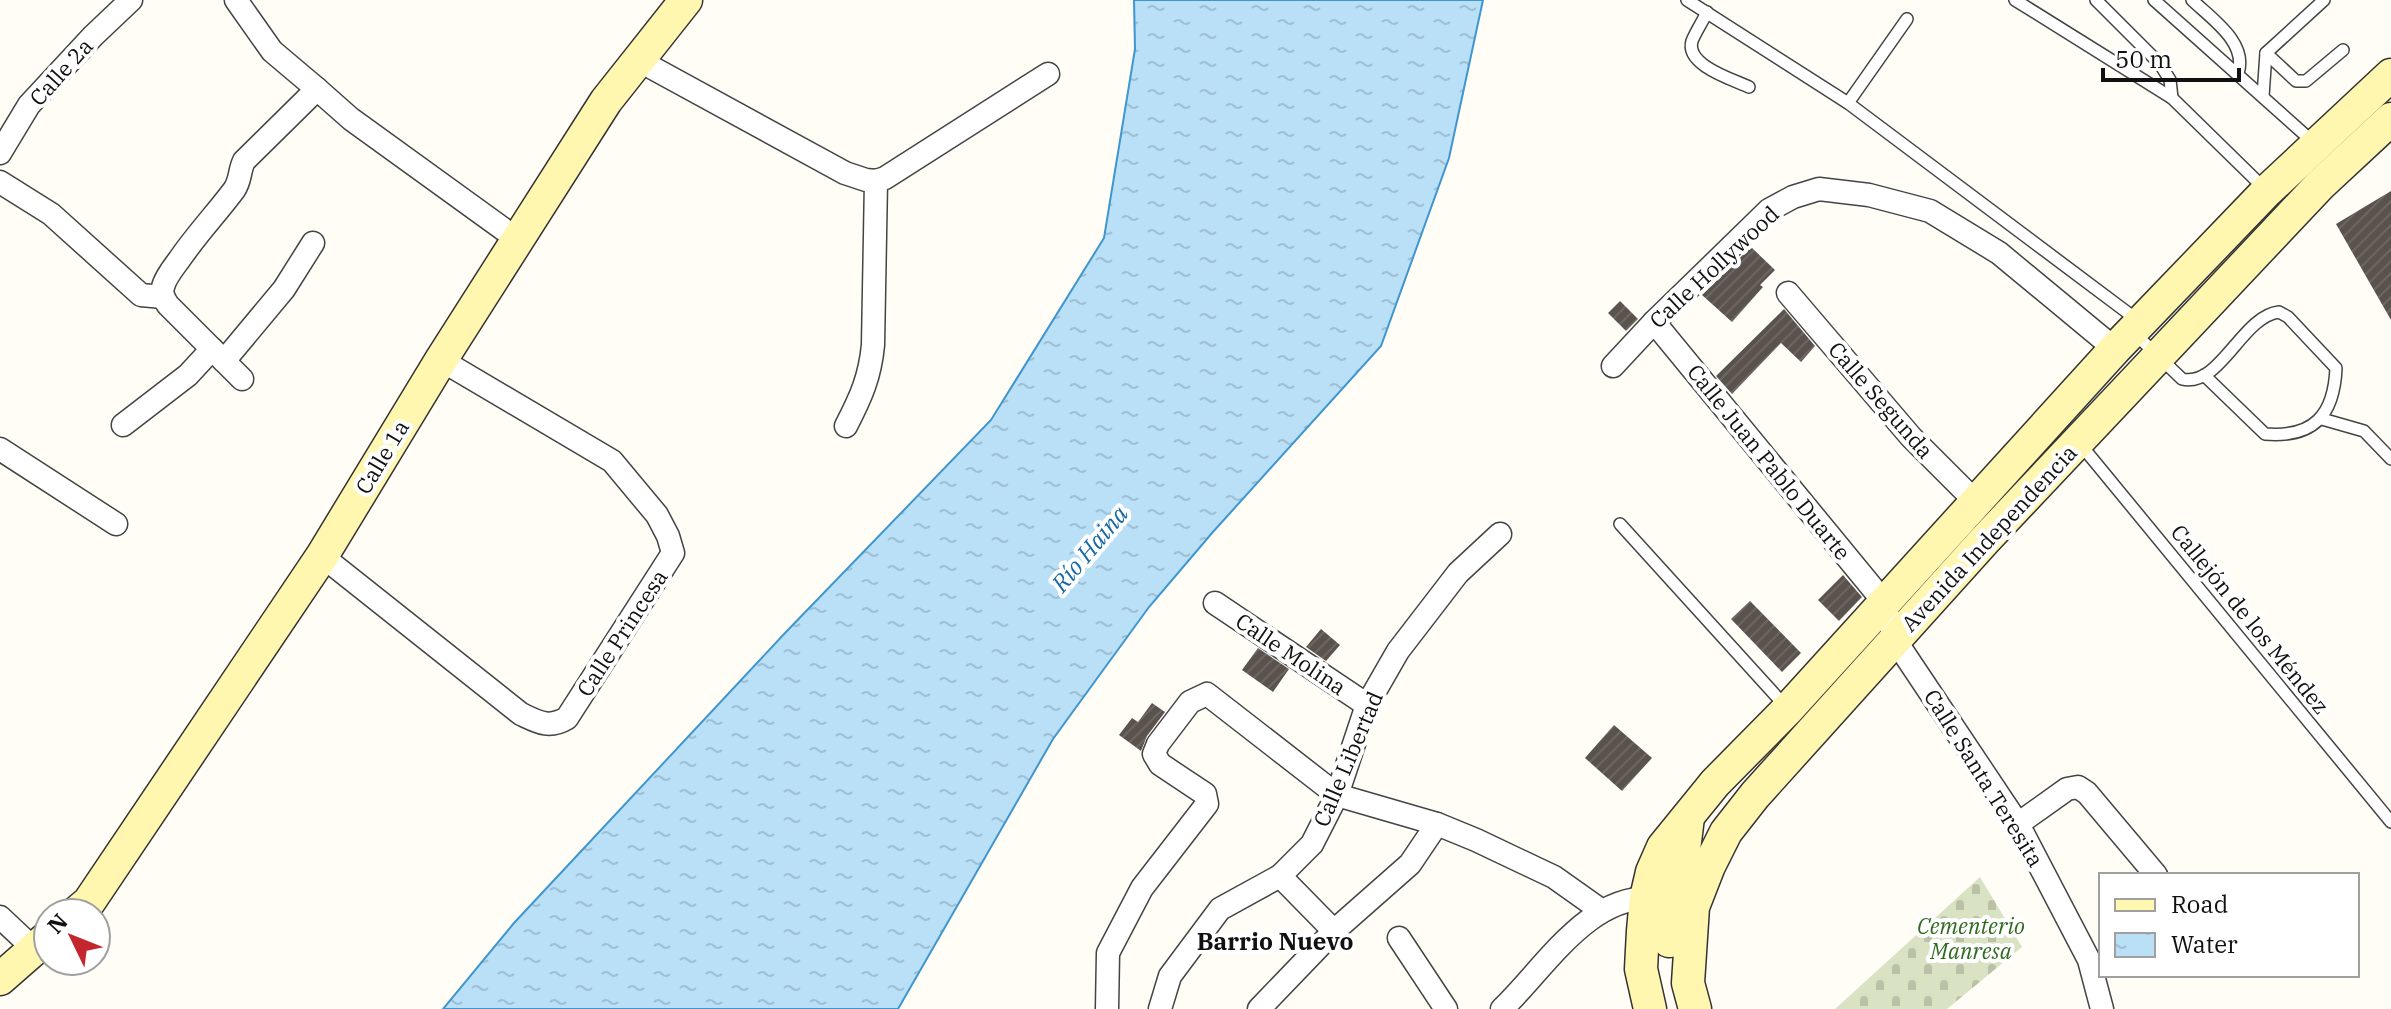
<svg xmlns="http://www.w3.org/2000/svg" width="2391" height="1009" viewBox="0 0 2391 1009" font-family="'IBM Plex Serif',serif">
  <defs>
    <pattern id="cemetery-stones" width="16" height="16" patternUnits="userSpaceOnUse" patternTransform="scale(2)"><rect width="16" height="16" fill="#d9e3c4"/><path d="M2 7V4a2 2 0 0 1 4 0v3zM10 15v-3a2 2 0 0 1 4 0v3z" fill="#b9c2a7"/></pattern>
    <pattern id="water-ripples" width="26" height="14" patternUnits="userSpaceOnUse" patternTransform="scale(2)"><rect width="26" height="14" fill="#b9e0f7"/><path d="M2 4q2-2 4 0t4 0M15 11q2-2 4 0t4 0" fill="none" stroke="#9ebfd3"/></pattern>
    <pattern id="building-hatch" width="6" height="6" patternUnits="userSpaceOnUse" patternTransform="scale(2)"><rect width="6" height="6" fill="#5a524d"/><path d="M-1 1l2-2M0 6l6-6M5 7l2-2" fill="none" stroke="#6d6662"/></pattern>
  </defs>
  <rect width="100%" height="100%" fill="#fffdf5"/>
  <polygon fill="url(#cemetery-stones)" points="1980,877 2022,947 1947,1009 1835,1009"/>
  <polygon fill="url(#water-ripples)" stroke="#3f96cf" stroke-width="2" points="1134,0 1483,0 1449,158 1381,346 1212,533 1149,607 1053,739 898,1009 443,1009 514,923 785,633 991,420 1104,238 1135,49"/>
  <g fill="url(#building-hatch)">
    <polygon points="2391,191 2391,320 2336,224"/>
    <polygon points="1751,247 1775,270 1760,285 1763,287 1732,322 1702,295"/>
    <polygon points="1620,301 1638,319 1626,331 1608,313"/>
    <polygon points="1784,309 1815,346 1801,362 1781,343 1732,394 1716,376"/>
    <polygon points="1843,575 1862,597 1839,621 1818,600"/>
    <polygon points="1750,601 1801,653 1782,672 1731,619"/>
    <polygon points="1321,629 1340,645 1326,661 1306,647"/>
    <polygon points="1258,648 1289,669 1273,692 1242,670"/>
    <polygon points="1152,703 1165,712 1147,736 1141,751 1119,735 1132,718 1138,722"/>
    <polygon points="1614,725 1652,758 1622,791 1585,758"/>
  </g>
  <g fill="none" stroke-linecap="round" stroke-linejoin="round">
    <g stroke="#444" stroke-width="14">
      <g id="lane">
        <polyline points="1687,0 1848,103 2140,322"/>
        <polyline points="2015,0 2172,98 2266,190"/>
        <polyline points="2096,0 2160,64 2170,80 2172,98"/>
        <polyline points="2154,0 2313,142"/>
        <path d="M2192,0C2212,19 2248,43 2238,73"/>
        <path d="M1707,12C1703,21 1696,31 1692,41C1685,65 1732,79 1749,87"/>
        <polyline points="2266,53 2296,81 2306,81 2343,50"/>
        <polyline points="2263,96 2266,53 2324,0"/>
        <polyline points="1848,103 1907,19"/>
        <path d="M2133,332L2182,379C2220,388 2242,316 2279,312L2288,317L2336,368C2334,415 2314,438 2265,434L2204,375"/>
        <polyline points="2322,419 2364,431 2391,459"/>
        <polyline points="2081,445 2391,822"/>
        <polyline points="1620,524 1787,708"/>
      </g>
    </g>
    <g stroke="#444" stroke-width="25">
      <g id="street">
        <polyline points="236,0 272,51 317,89 351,119 517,239"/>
        <polyline points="638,60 845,173 866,180 876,181 885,178 1048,74"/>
        <polyline points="0,153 29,105 93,36 131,0"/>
        <polyline points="0,182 51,214 141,295 163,297"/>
        <polyline points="1788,293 1911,437 1977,503"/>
        <polyline points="1654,322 1884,602 1895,640 2018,824 2089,960 2102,1009"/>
        <polyline points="224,361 284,289 313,243"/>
        <polyline points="1613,366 1654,322 1769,210 1793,197 1819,189 1869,195 1930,211 1999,253 2115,349"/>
        <path d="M242,379L168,305C164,299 161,294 163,287C165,278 173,268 179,260C196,235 216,214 234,190C241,180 239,171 244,161L317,89"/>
        <polyline points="123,425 188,375 212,349"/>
        <path d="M846,426C861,397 870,377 873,345L876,181"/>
        <polyline points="0,449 116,524"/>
        <path d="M322,556L521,714C538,722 549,729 567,718L673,553L668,536L657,515L612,461L441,360"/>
        <polyline points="1215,603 1367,705"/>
        <polyline points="2018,824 2067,789 2078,787 2087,793 2156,875"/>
        <polyline points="1280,876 1334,931"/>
        <polyline points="0,917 34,949"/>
        <polyline points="1399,938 1446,1009"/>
        <polyline points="1107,1009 1108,953 1142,888 1207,804 1205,794 1160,764 1154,754 1158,744 1190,702 1207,694 1337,795 1437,824 1476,840 1554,877 1602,911"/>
        <polyline points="1160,1009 1170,976 1220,909 1280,876 1312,844 1337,795 1367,705 1398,651 1458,573 1500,534"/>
        <polyline points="1259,1009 1334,931 1410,864 1437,824"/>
        <path d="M1502,1009C1545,968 1591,890 1658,899"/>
      </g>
    </g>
    <g stroke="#333" stroke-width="35">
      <g id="secondary">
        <polyline points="76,913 89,902 322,556 441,360 606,101 686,0"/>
        <polyline points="1669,941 1672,901 1684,850 1688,817"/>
        <polyline points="0,979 48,937"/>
        <polyline points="1650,1009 1641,969 1643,931 1646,898 1652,872 1663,847 1715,783 1788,709 2115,349 2267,191 2391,75"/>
        <polyline points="1695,1009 1688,983 1693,907 1709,866 1726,832 1755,795 1984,541 2320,185 2391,119"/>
      </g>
    </g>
    <use href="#lane" stroke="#fff" stroke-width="11"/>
    <use href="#street" stroke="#fff" stroke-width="22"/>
    <use href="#secondary" stroke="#fff6b0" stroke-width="32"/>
  </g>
  <g text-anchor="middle" stroke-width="8" stroke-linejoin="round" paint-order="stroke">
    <g font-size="22" fill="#111" stroke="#fff">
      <text transform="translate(61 72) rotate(-48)" y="8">Calle 2a</text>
      <text transform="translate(1714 267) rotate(-43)" y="8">Calle Hollywood</text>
      <text transform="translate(1881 400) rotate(49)" y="8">Calle Segunda</text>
      <text transform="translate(382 457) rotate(-59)" y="8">Calle 1a</text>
      <text transform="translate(1769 462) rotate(51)" y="8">Calle Juan Pablo Duarte</text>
      <text transform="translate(1989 538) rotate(-47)" y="8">Avenida Independencia</text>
      <text transform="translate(2250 619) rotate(51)" y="8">Callejón de los Méndez</text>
      <text transform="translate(622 633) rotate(-57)" y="8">Calle Princesa</text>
      <text transform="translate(1291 654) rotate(34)" y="8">Calle Molina</text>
      <text transform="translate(1348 759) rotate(-67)" y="8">Calle Libertad</text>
      <text transform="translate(1984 778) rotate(58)" y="8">Calle Santa Teresita</text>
    </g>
    <g font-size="22" font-style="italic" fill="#2f6b1f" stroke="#fff">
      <text x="1971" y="934">Cementerio<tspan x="1971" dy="25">Manresa</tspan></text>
    </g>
    <g font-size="24" font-style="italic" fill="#1768a6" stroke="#fff">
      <text transform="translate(1090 549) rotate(-50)" y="8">Río Haina</text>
    </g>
    <g font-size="24" font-weight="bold" fill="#111" stroke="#fff">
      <text x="1275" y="950">Barrio Nuevo</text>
    </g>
  </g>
  <rect x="2099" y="873" width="260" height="104" fill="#ffffff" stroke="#a0a0a0" stroke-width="2"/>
  <rect x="2115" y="899" width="40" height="12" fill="#fff6b0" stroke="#a0a0a0" stroke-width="2"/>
  <text x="2171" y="913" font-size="24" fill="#111111">Road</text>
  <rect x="2115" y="933" width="40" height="24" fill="url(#water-ripples)" stroke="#a0a0a0" stroke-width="2"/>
  <text x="2171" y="953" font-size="24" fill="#111111">Water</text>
  <g transform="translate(72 937) rotate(313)"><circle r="38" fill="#ffffff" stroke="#a0a0a0" stroke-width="2"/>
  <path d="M0-6L14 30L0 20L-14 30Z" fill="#c4262e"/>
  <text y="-12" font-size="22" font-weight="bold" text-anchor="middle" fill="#111111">N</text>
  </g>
  <path d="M2103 68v12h136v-12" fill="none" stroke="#111111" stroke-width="4"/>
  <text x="2115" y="68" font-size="24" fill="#111111" stroke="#ffffff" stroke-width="6" paint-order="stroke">50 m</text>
</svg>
